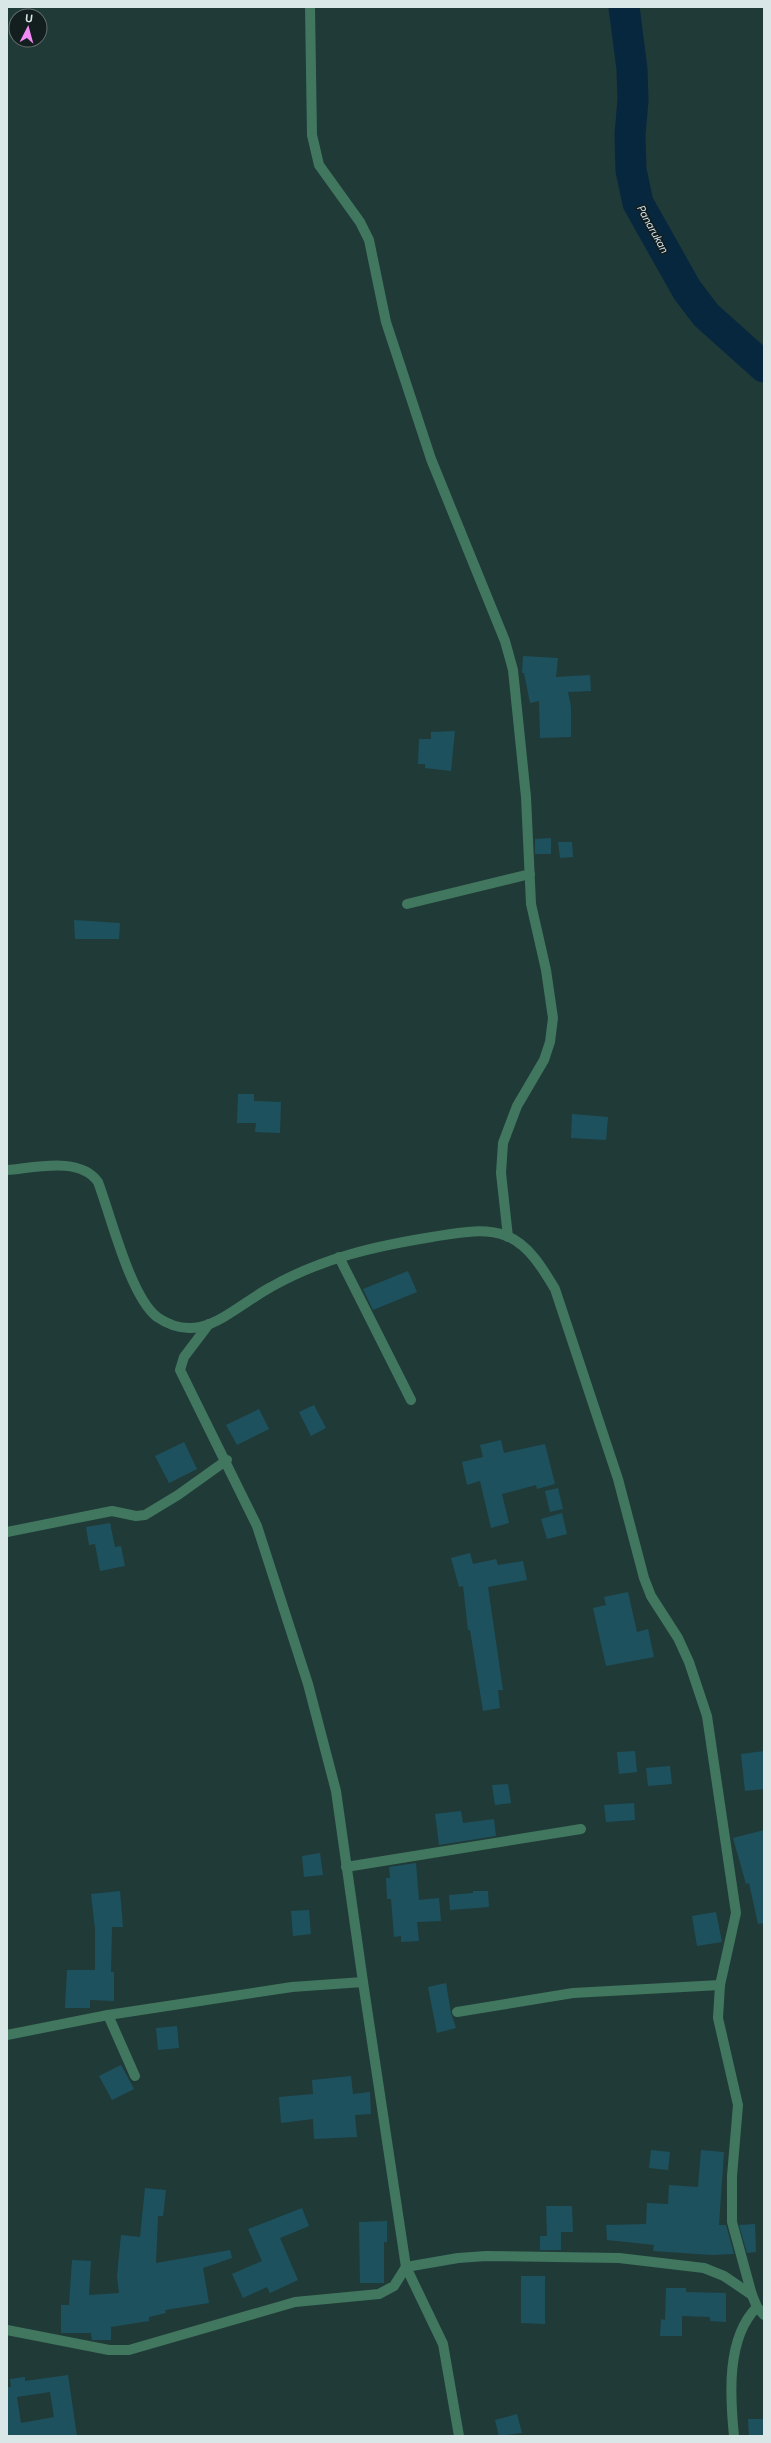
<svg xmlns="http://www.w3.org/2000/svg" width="771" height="2443" viewBox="0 0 771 2443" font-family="Figtree,sans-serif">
  <rect width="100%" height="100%" fill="#203a38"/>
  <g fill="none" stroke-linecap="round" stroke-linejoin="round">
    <polyline stroke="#06273e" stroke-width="31" points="624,7 632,69 633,100 630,135 631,170 638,203 687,290 706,315 764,367"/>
  </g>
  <g fill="#1e515e" fill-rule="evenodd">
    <polygon points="523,656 558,658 556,677 590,675 591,691 568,692 571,707 571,737 540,738 539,701 530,703 524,673 522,673"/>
    <polygon points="455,731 451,771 425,768 425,764 418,764 419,739 431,739 431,732"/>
    <polygon points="551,838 551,854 535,854 535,839"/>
    <polygon points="558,842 572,842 573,857 560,858"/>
    <polygon points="74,920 120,923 119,939 75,939"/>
    <polygon points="238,1094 254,1094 254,1101 281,1102 280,1133 255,1132 256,1123 237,1123"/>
    <polygon points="572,1114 608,1117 606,1140 571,1138"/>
    <polygon points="408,1271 417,1292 373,1310 363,1289"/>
    <polygon points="314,1405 326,1428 311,1436 299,1412"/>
    <polygon points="259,1409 269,1429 237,1445 226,1425"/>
    <polygon points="501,1440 504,1453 545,1444 555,1484 537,1489 536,1485 502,1494 509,1523 491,1528 480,1481 467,1485 462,1462 483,1457 480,1445"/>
    <polygon points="184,1442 197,1469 169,1483 155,1456"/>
    <polygon points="558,1488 563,1509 550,1512 545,1491"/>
    <polygon points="562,1513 567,1534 547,1539 541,1519"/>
    <polygon points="110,1523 115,1547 121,1546 125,1566 100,1571 95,1544 89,1545 86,1527"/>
    <polygon points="470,1553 473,1564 496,1559 498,1565 523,1561 527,1580 488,1587 503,1690 498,1690 500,1708 483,1711 470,1630 468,1630 463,1586 459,1587 451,1558"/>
    <polygon points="628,1592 637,1632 648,1629 654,1657 606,1666 593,1608 606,1605 604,1597"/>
    <polygon points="635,1751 637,1772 619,1774 617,1752"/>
    <polygon points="764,1751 764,1789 745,1791 741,1754"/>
    <polygon points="670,1766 672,1784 648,1786 646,1768"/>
    <polygon points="508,1784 511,1803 495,1805 492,1785"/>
    <polygon points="634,1803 635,1820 606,1822 604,1805"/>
    <polygon points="461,1811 463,1823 494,1819 496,1836 439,1845 435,1814"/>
    <polygon points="764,1830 764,1923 758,1924 749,1883 746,1884 733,1838"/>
    <polygon points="320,1853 323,1875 304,1877 302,1856"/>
    <polygon points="416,1863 419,1900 439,1898 441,1921 417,1922 419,1941 401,1942 401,1936 394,1937 391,1899 387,1899 386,1878 390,1878 389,1867"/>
    <polygon points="120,1891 123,1927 112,1927 111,1972 114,1972 114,2001 90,2000 90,2008 65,2008 67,1970 95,1970 95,1929 91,1894"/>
    <polygon points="473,1891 488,1891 489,1907 450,1910 449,1895 473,1893"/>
    <polygon points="309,1910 311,1934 293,1936 291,1911"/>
    <polygon points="716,1912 722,1942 697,1946 692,1916"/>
    <polygon points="446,1983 451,2013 456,2028 437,2033 428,1987"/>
    <polygon points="177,2026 179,2048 158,2050 156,2028"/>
    <polygon points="121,2065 134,2089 112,2100 99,2076"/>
    <polygon points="351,2076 353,2094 370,2092 371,2114 355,2115 357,2137 314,2139 313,2119 281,2123 279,2097 313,2094 312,2080"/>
    <polygon points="651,2150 670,2152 668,2170 649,2168"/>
    <polygon points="701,2150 724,2152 719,2225 726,2225 734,2254 712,2255 653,2251 654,2245 607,2240 606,2225 646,2224 647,2203 668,2204 669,2185 698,2187"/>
    <polygon points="145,2188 166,2190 163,2216 158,2216 156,2263 230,2250 232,2258 203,2268 209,2303 165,2310 166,2313 149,2317 149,2321 111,2327 111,2340 92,2340 91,2333 61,2333 61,2305 69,2305 72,2260 91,2261 89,2295 119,2293 117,2276 121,2235 140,2237"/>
    <polygon points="546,2206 572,2206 573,2232 561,2232 561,2250 540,2250 540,2236 547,2236"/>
    <polygon points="302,2208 309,2226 280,2238 298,2280 270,2293 267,2287 243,2298 232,2274 262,2261 248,2229"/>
    <polygon points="387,2221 387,2242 384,2242 384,2283 360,2283 359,2222"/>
    <polygon points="755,2224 756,2252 747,2253 739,2225"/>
    <polygon points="521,2276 545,2276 545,2324 521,2323"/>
    <polygon points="666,2288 686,2288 686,2292 726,2293 726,2322 710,2321 710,2317 682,2316 682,2336 660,2336 661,2319 665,2320"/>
    <path d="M68,2375L77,2436H7V2387H11L10,2379L25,2377V2381ZM50,2392L54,2417L21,2423L17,2397Z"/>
    <polygon points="517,2414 522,2433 499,2436 495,2420"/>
    <polygon points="748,2419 764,2419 764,2436 749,2436"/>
  </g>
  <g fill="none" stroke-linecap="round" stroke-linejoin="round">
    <g stroke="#41775e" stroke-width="10">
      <polyline points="310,7 312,135 319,165 360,222 369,240 386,322 431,459 505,641 513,670 526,797 531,904 546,970 553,1018 550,1042 544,1060 517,1106 503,1143 501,1173 508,1237"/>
      <polyline points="407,904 530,874"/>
      <polyline points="339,1257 411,1400"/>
      <polyline points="209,1324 184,1357 180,1370 257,1526 308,1684 336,1791 363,1982"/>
      <polyline points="7,1532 112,1511 136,1516 145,1515 178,1495 227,1460"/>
      <polyline points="346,1867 581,1829"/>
      <polyline points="457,2012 573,1993 720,1985"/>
      <polyline points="108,2015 135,2076"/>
      <polyline points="7,2035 108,2015 292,1987 363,1982 406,2267 443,2344 459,2436"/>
      <polyline points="7,2330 109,2350 129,2350 295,2302 379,2294 394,2286 406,2267 458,2258 486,2256 619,2258 704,2268 724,2276 752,2295"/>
      <path d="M734,2436C730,2396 726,2338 757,2307"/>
    </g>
    <path stroke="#41775e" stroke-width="10" d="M7,1170C34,1168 80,1156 98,1182C111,1216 130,1296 157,1317C170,1326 185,1330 200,1327C223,1322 250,1298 271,1287C322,1258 376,1246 432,1237C457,1233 483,1227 507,1236C529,1245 543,1269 555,1289L618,1479L644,1578L651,1596L678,1638L689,1662L707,1716L736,1913L720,1985L718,2018L738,2105L732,2176V2222L752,2295L757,2307L764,2315"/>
  </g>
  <g text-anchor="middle" stroke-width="3.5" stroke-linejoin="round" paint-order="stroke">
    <g font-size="11" font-style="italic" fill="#d4e3f1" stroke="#131f1e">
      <text transform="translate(653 229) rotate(61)" y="4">Panarukan</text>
    </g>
  </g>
  <rect width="771" height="2443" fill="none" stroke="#d9e8e7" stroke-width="16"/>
  <g transform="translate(28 28) rotate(6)"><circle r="19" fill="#131f1e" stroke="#626f6e"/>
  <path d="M0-3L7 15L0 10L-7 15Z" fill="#f18af4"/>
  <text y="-6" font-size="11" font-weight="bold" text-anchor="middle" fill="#d9e8e7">U</text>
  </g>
</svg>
